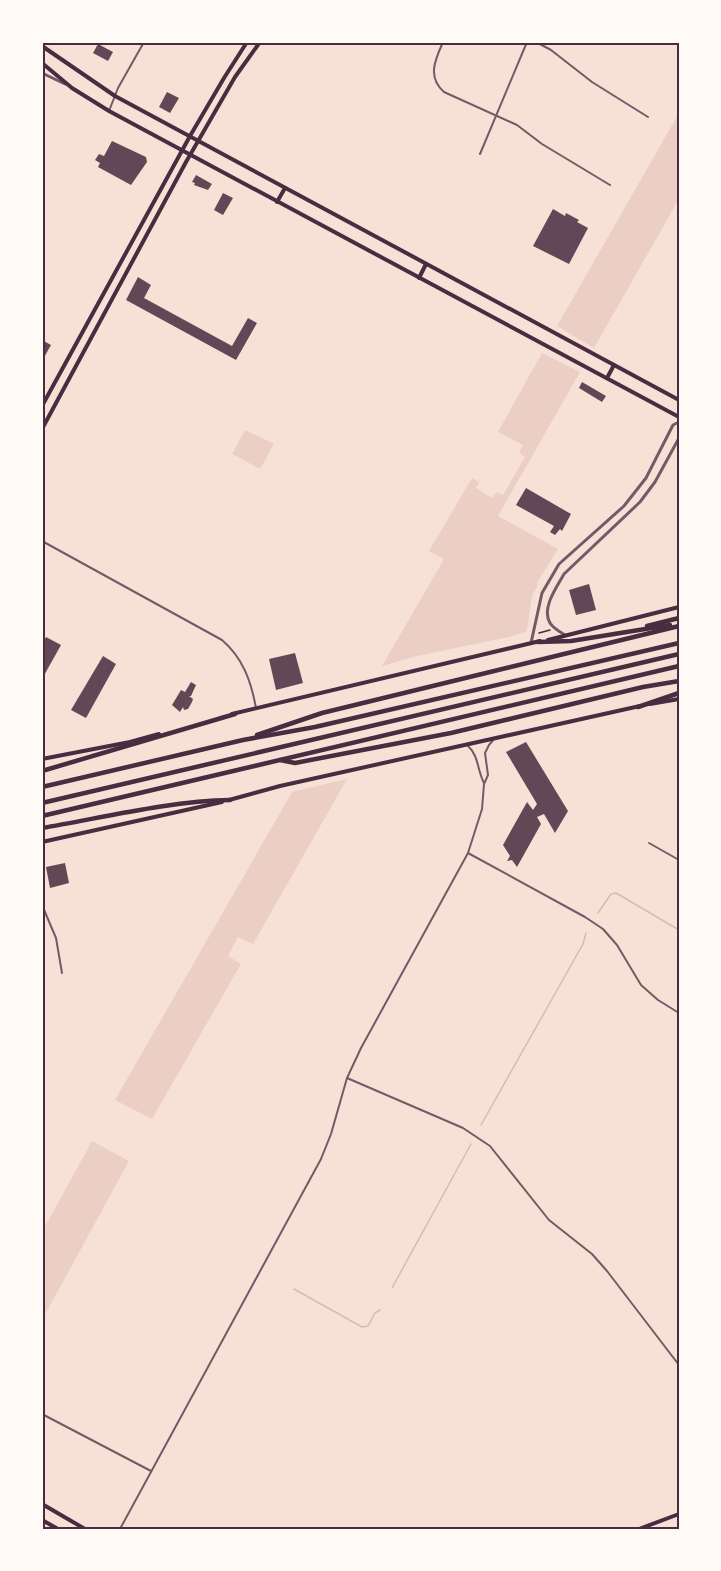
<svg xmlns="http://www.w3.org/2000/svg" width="721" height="1571" viewBox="0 0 721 1571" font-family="Jost,sans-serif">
  <rect width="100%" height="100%" fill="#f7e1d7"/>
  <g fill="#ebcfc5">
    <polygon points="679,113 679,199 594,348 557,326"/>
    <polygon points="542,353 580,372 498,516 558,549 537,583 538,585 532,596 527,631 513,636 417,656 382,666 444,559 429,551 472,478 479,482 476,488 492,498 497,492 503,495 525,457 519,453 523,445 498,432"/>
    <polygon points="245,430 274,444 260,469 232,454"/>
    <polygon points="347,779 253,944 238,937 228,956 241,964 152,1119 115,1100 292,792"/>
    <polygon points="92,1141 129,1161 42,1320 42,1232"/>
  </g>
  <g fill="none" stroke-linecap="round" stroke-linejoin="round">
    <g stroke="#dcb8b0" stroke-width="1.5">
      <polyline points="598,913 611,894 616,893 679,930"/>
      <polyline points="481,1125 583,944 586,933"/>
      <polyline points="392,1288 471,1144"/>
      <polyline points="294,1289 362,1327 368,1326 375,1313 380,1310"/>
    </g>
  </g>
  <g fill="#644757">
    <polygon points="98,44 113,52 108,61 93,53"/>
    <polygon points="167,92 179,98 170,113 159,107"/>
    <polygon points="112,141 146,157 147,162 131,185 98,167 100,163 95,160 99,154 104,156"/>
    <polygon points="196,175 212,184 208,190 194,185 195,183 192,182"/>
    <polygon points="223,193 233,198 223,215 214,210"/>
    <polygon points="553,209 565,216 566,213 579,220 577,222 588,228 569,264 533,246"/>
    <polygon points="138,277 151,285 144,298 232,346 248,318 257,323 236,360 126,300"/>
    <polygon points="42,340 51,345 42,361"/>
    <polygon points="582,382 606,396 602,402 579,388"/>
    <polygon points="526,488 571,514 562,531 560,529 555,535 550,532 554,526 516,505"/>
    <polygon points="589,584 596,610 576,615 569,590"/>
    <polygon points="46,637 61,645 42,679 42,645"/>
    <polygon points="295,653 303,683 276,690 269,659"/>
    <polygon points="103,656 116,664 86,718 71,710"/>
    <polygon points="191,682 196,685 191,696 189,696 193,699 192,702 188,709 184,710 183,707 180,712 172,705 181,690 185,692"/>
    <polygon points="526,742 568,811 555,833 544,814 537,817 541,824 517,867 512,860 507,861 510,856 503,845 527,802 533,810 537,804 506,752"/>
    <polygon points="65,863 69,883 50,888 46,867"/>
  </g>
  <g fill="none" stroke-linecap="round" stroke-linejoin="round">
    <polyline stroke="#4a2c40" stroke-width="1.5" points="539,633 550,630"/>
    <g stroke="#755966" stroke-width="2">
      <path d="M443,42C435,60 427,77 444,92L517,125L542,144L610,185"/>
      <polyline points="536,42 551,50 592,82 648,117"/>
      <polyline points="676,42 679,44"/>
      <polyline points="109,111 118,88 144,42"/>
      <polyline points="480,154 527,42"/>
      <path d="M42,541L222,640C243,658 251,681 256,708"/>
      <path d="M468,746C479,756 477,770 484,783"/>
      <polyline points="649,843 679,860"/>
      <polyline points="468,853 585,917 603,929 617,945 641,985 658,1000 679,1013"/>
      <polyline points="42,905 56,938 62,973"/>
      <polyline points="347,1078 463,1128 490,1146 549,1220 592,1254 607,1271 679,1365"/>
      <polyline points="42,1414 151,1471"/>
      <polyline points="120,1529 321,1159 331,1134 347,1078 361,1048 468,853 482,809 484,784 488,775 485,753 489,745 494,739"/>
    </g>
    <g stroke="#755966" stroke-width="3">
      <polyline points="42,73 65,84"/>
      <path d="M565,635C560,632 553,628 550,623C541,608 557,587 564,574L640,502L655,482L679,438"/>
      <polyline points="531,643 542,593 559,564 624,506 646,478 673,425 679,422"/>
    </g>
    <g stroke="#4a2c40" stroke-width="4">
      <polyline points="42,46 115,96 679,400"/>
      <polyline points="42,63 72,88 109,111 679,417"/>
      <polyline points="277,202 285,188"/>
      <polyline points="419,278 426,264"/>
      <polyline points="607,378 614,365"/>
      <polyline points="42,406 190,136 224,78 247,42"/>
      <polyline points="42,429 186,162 235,77 260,42"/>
      <polyline points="548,640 679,607"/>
      <polyline points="650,704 679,699"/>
      <polyline points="232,714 540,641"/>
      <polyline points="42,759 130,742 159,734"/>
      <polyline points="229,800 280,786 640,706"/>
      <polyline points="42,842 222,802"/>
      <polyline points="42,1504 85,1529"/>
      <polyline points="42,1520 58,1529"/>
      <polyline points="639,1529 679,1514"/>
    </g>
    <g stroke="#4a2c40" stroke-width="4.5">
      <polyline points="647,626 679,618"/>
      <polyline points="538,642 571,641 670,625"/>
      <polyline points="638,707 679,693"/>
      <polyline points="257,735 322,713 679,626"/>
      <polyline points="280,760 295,763 451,733 643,687 679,681"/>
      <polyline points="42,771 235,714"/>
      <polyline points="42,787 243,740 315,727 679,643"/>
      <polyline points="42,803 679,654"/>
      <polyline points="42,816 679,666"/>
      <path d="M42,828C101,818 170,801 230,800"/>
    </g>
  </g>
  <rect width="721" height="1571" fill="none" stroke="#fffaf5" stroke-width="87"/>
  <rect x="44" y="44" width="634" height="1484" fill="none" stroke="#4a2c40" stroke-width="2"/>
</svg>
